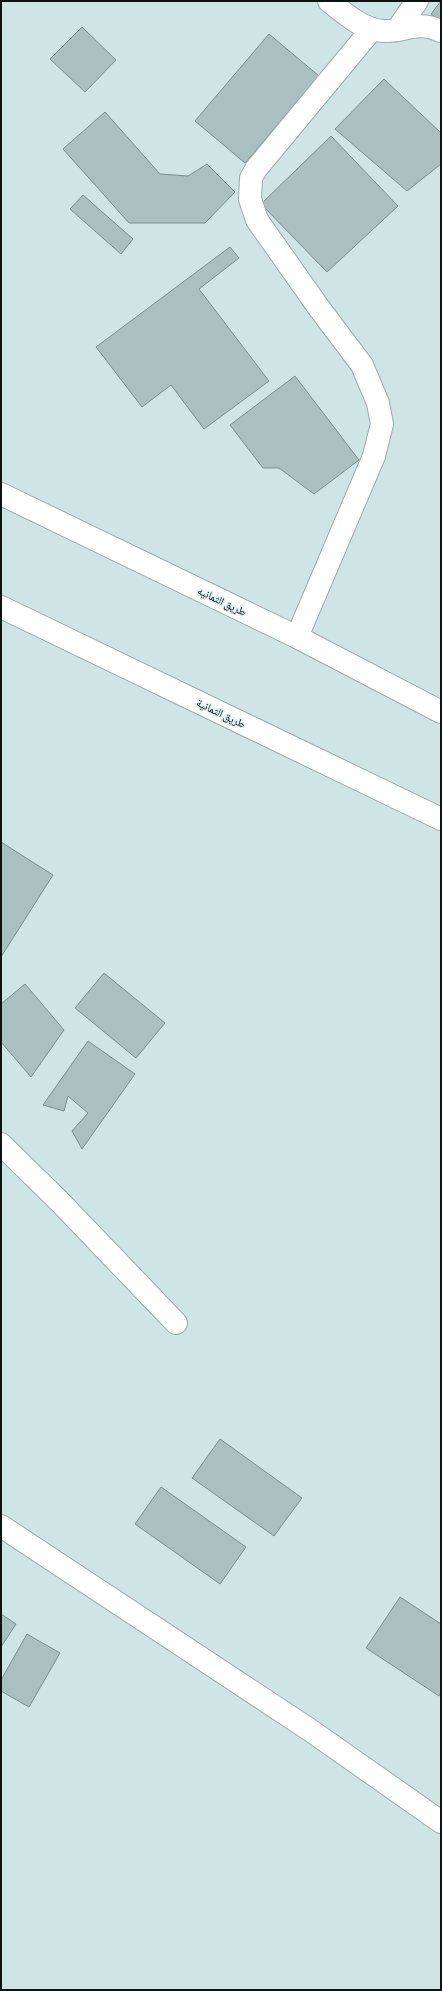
<svg xmlns="http://www.w3.org/2000/svg" width="442" height="1991" viewBox="0 0 442 1991" font-family="'Crimson Pro','Noto Naskh Arabic',serif">
  <rect width="100%" height="100%" fill="#cfe4e4"/>
  <g fill="#aabfbf" stroke="#7b8e8f">
    <polygon points="441,1 441,21 431,14"/>
    <polygon points="82,27 116,60 85,92 50,59"/>
    <polygon points="269,34 319,76 245,163 195,121"/>
    <polygon points="384,79 441,133 441,164 407,191 335,129"/>
    <polygon points="105,112 160,174 188,176 207,164 235,192 205,223 129,223 63,149"/>
    <polygon points="331,136 398,206 327,272 261,204"/>
    <polygon points="83,195 133,239 121,254 70,209"/>
    <polygon points="230,247 239,258 199,289 269,381 204,429 171,385 142,407 96,347"/>
    <polygon points="295,376 359,460 314,494 279,468 263,468 230,425"/>
    <polygon points="1,842 53,875 1,957"/>
    <polygon points="104,973 165,1023 136,1058 75,1008"/>
    <polygon points="25,984 64,1030 31,1077 1,1042 1,1004"/>
    <polygon points="88,1041 135,1074 82,1149 72,1131 88,1113 68,1096 64,1111 43,1105"/>
    <polygon points="220,1439 302,1498 274,1536 192,1478"/>
    <polygon points="161,1487 246,1547 220,1584 135,1524"/>
    <polygon points="400,1597 441,1624 441,1692 439,1696 366,1648"/>
    <polygon points="1,1614 16,1624 1,1647"/>
    <polygon points="27,1634 60,1653 29,1707 1,1691 1,1680"/>
  </g>
  <g fill="none" stroke-linecap="round" stroke-linejoin="round">
    <g stroke="#98adad" stroke-width="24">
      <g id="minor">
        <path d="M329,1C344,13 363,30 383,31C407,32 415,20 441,31"/>
        <polyline points="397,30 417,1"/>
        <polyline points="1,494 297,637 441,712"/>
        <polyline points="1,607 441,819"/>
        <polyline points="297,637 374,456 382,424 378,403 362,365 319,308 257,220 250,199 251,178 256,169 372,29"/>
        <polyline points="1,1144 61,1203 176,1323"/>
        <polyline points="1,1526 310,1730 441,1822"/>
      </g>
    </g>
    <use href="#minor" stroke="#fff" stroke-width="22"/>
  </g>
  <g text-anchor="middle" stroke-width="3" stroke-linejoin="round" paint-order="stroke">
    <g font-size="11" fill="#0b1313" stroke="#dcf1f1">
      <text transform="translate(222 601) rotate(26)" y="4">طريق الثمانيه</text>
      <text transform="translate(221 713) rotate(26)" y="4">طريق الثمانية</text>
    </g>
  </g>
  <rect width="442" height="1991" fill="none" stroke="#0b1313" stroke-width="4"/>
</svg>
